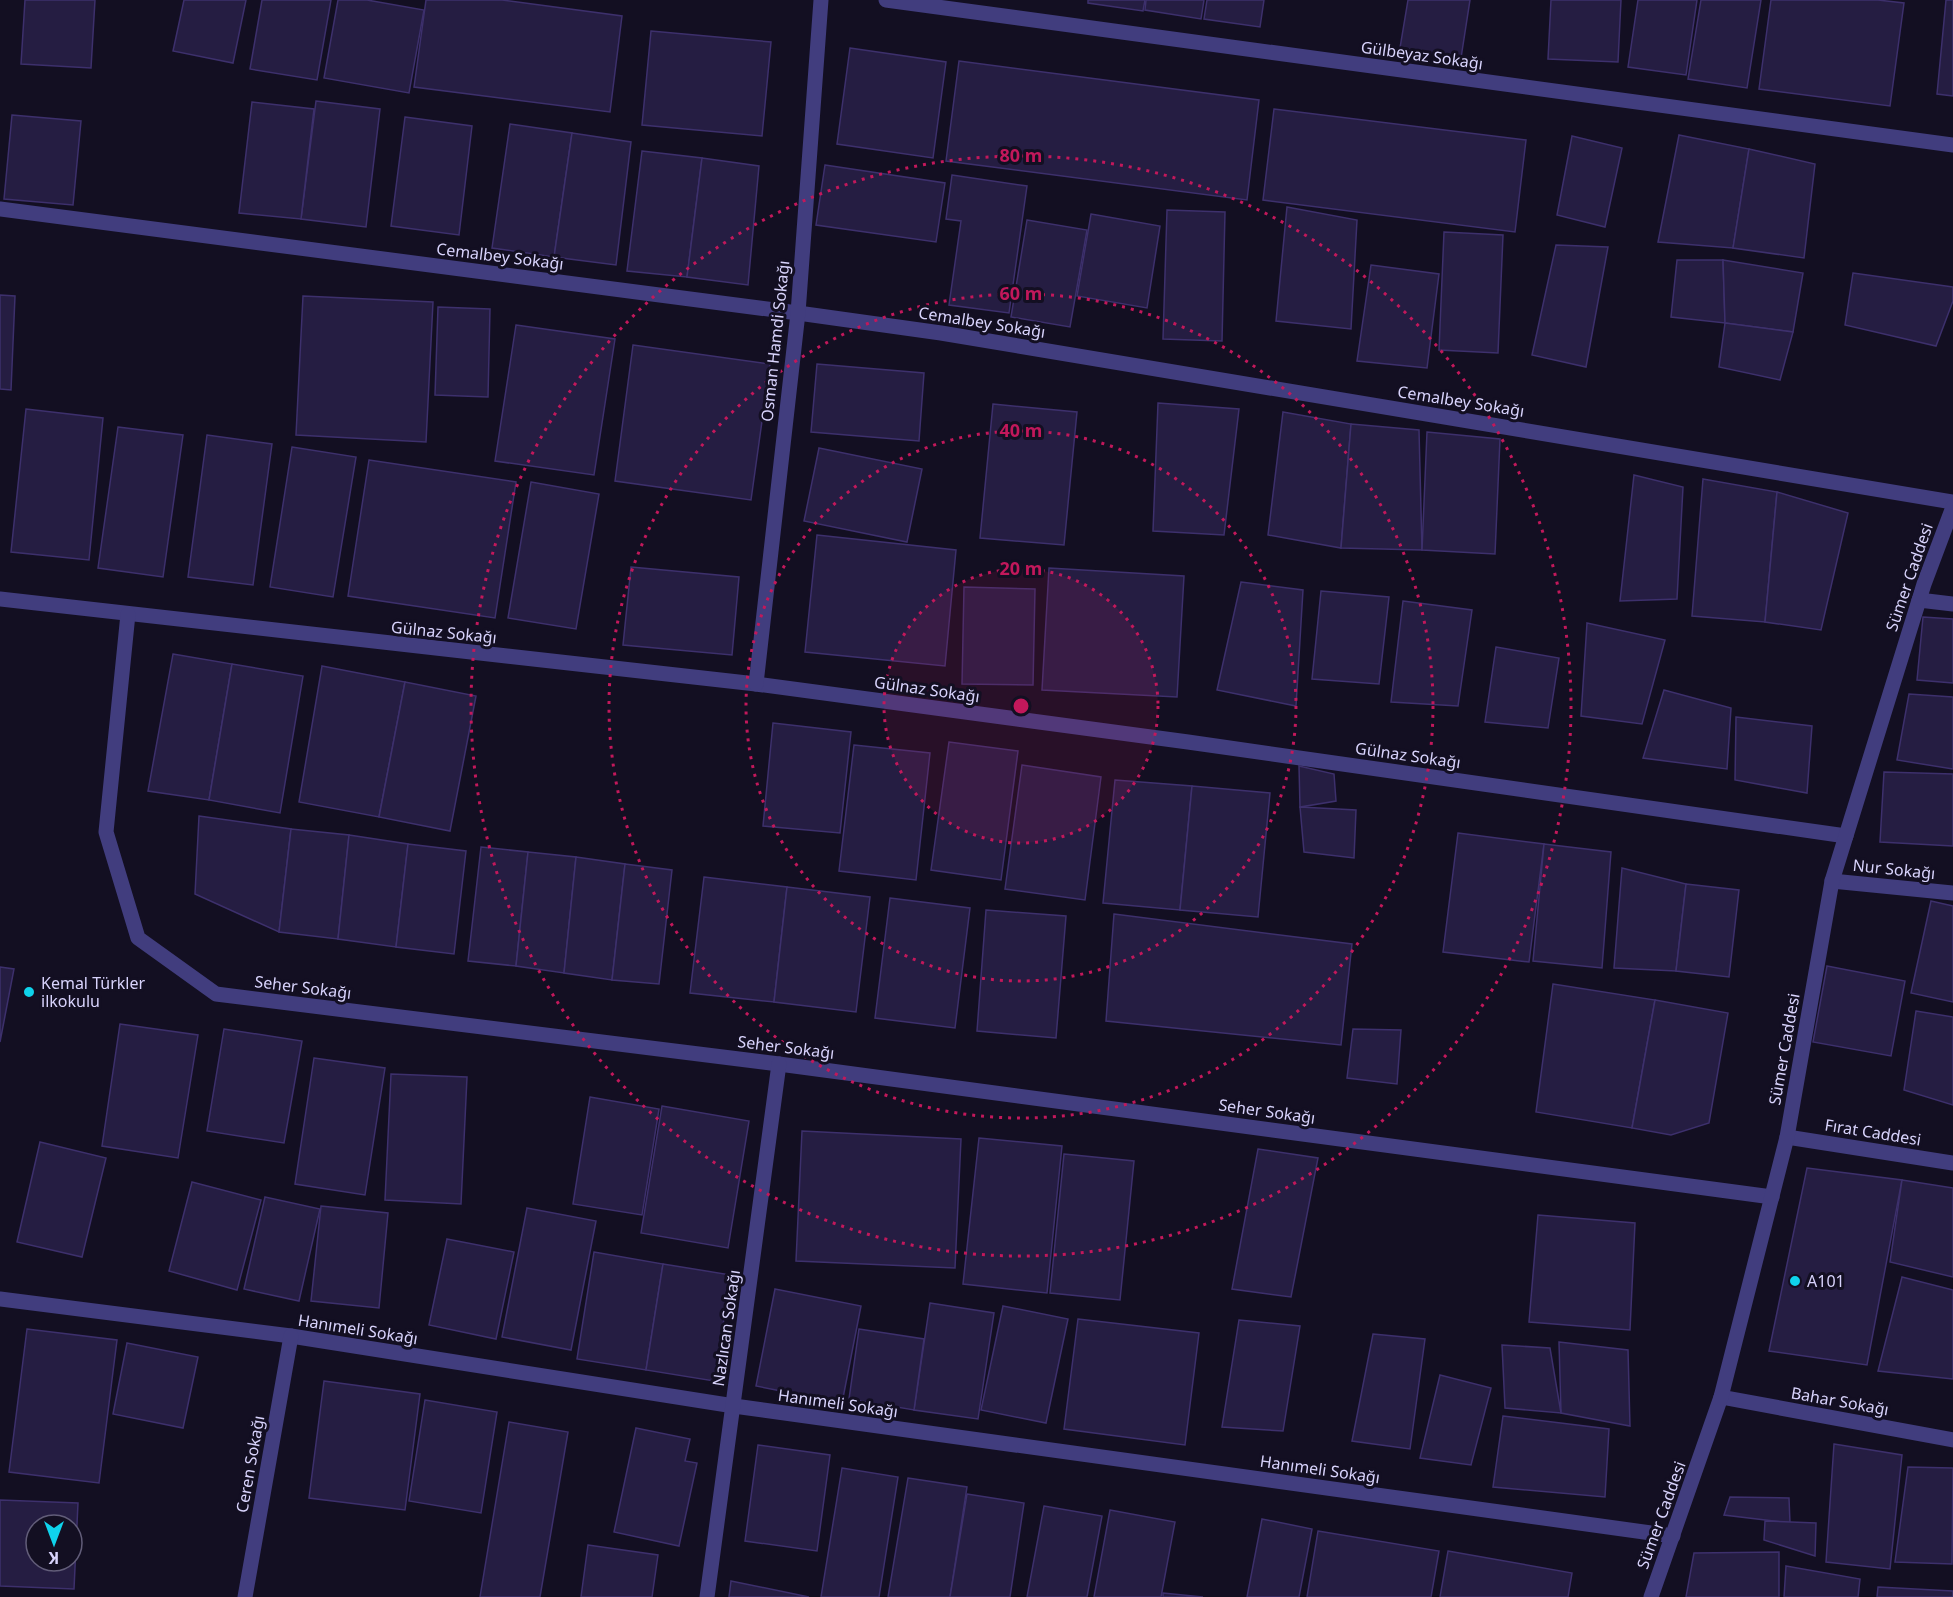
<svg xmlns="http://www.w3.org/2000/svg" width="1953" height="1597" viewBox="0 0 1953 1597" font-family="'Noto Sans',sans-serif">
  <rect width="100%" height="100%" fill="#130f22"/>
  <g fill="#251d42" stroke="#3d306c" stroke-width="1.5" fill-rule="evenodd">
    <polygon points="25,0 95,0 91,68 21,64"/>
    <polygon points="184,0 246,0 233,63 173,51"/>
    <polygon points="262,0 331,0 317,80 250,69"/>
    <polygon points="338,0 367,0 424,10 409,93 324,78"/>
    <polygon points="426,0 502,0 622,16 610,112 414,87"/>
    <polygon points="1088,0 1145,0 1143,11 1088,3"/>
    <polygon points="1146,0 1204,0 1201,19 1145,10"/>
    <polygon points="1207,0 1264,0 1260,27 1204,19"/>
    <polygon points="1408,0 1470,0 1461,58 1400,48"/>
    <polygon points="1551,0 1621,0 1618,62 1548,59"/>
    <polygon points="1638,0 1697,0 1686,75 1628,67"/>
    <polygon points="1701,0 1761,0 1747,88 1688,79"/>
    <polygon points="1771,0 1878,0 1904,3 1890,106 1759,89"/>
    <polygon points="1946,0 1953,0 1953,96 1937,94"/>
    <polygon points="651,31 771,42 762,136 642,125"/>
    <polygon points="850,48 946,62 933,158 837,144"/>
    <polygon points="959,61 1259,100 1247,200 946,161"/>
    <polygon points="316,101 380,109 366,227 301,219"/>
    <polygon points="252,102 314,109 301,219 239,213"/>
    <polygon points="1274,109 1526,140 1515,232 1263,200"/>
    <polygon points="12,115 81,121 73,205 4,199"/>
    <polygon points="405,117 472,126 459,235 391,226"/>
    <polygon points="510,124 572,133 554,257 492,248"/>
    <polygon points="572,133 631,142 616,265 554,257"/>
    <polygon points="1679,135 1749,149 1733,248 1658,242"/>
    <polygon points="1572,136 1622,148 1605,227 1557,215"/>
    <polygon points="1749,149 1815,164 1804,258 1733,248"/>
    <polygon points="642,151 702,158 687,277 627,271"/>
    <polygon points="702,158 759,166 748,285 687,277"/>
    <polygon points="825,165 945,183 936,242 816,225"/>
    <polygon points="952,175 1027,186 1009,313 949,305 961,221 946,219"/>
    <polygon points="1287,207 1357,220 1351,329 1276,321"/>
    <polygon points="1167,210 1225,212 1222,341 1163,339"/>
    <polygon points="1091,214 1160,226 1147,308 1077,296"/>
    <polygon points="1027,220 1087,230 1070,327 1011,317"/>
    <polygon points="1444,232 1503,235 1498,353 1439,350"/>
    <polygon points="1556,245 1608,247 1586,367 1532,355"/>
    <polygon points="1677,260 1723,260 1725,323 1671,317"/>
    <polygon points="1723,260 1803,273 1793,332 1725,323"/>
    <polygon points="1371,265 1439,274 1427,368 1357,361"/>
    <polygon points="1853,273 1953,287 1953,301 1936,346 1845,325"/>
    <polygon points="0,295 15,296 11,390 0,389"/>
    <polygon points="303,296 433,302 426,442 296,435"/>
    <polygon points="438,307 490,309 488,397 435,395"/>
    <polygon points="1725,323 1793,332 1780,380 1719,367"/>
    <polygon points="516,325 615,339 594,475 495,461"/>
    <polygon points="633,345 770,364 751,500 615,481"/>
    <polygon points="817,364 924,373 919,441 811,432"/>
    <polygon points="1158,403 1239,409 1224,535 1153,531"/>
    <polygon points="993,404 1077,412 1064,545 980,538"/>
    <polygon points="26,409 103,418 89,560 11,552"/>
    <polygon points="1283,412 1351,424 1341,548 1268,535"/>
    <polygon points="1351,424 1419,430 1422,550 1341,548"/>
    <polygon points="118,427 183,435 163,577 98,568"/>
    <polygon points="1427,432 1500,439 1495,554 1422,550"/>
    <polygon points="207,435 272,444 253,585 188,577"/>
    <polygon points="292,447 356,457 333,597 270,587"/>
    <polygon points="819,448 922,469 907,542 804,521"/>
    <polygon points="369,460 516,482 495,618 348,596"/>
    <polygon points="1634,475 1683,487 1677,599 1620,601"/>
    <polygon points="1703,479 1777,492 1765,622 1692,616"/>
    <polygon points="531,482 599,494 576,629 508,618"/>
    <polygon points="1777,492 1848,513 1821,630 1765,622"/>
    <polygon points="817,535 956,550 945,666 805,652"/>
    <polygon points="631,567 739,577 732,655 623,645"/>
    <polygon points="1049,568 1184,576 1177,697 1042,690"/>
    <polygon points="1241,582 1303,590 1296,706 1217,690"/>
    <polygon points="964,587 1035,589 1033,685 962,684"/>
    <polygon points="1321,591 1389,597 1379,684 1312,679"/>
    <polygon points="1403,601 1472,610 1458,706 1391,702"/>
    <polygon points="1923,617 1953,619 1953,683 1917,680"/>
    <polygon points="1587,623 1665,640 1642,724 1581,716"/>
    <polygon points="1496,647 1559,658 1548,728 1485,722"/>
    <polygon points="173,654 232,664 209,800 148,791"/>
    <polygon points="232,664 303,676 280,813 209,800"/>
    <polygon points="322,666 405,682 379,817 299,802"/>
    <polygon points="405,682 476,696 450,831 379,817"/>
    <polygon points="1664,690 1731,708 1727,769 1643,758"/>
    <polygon points="1909,694 1953,697 1953,769 1897,760"/>
    <polygon points="1736,717 1812,726 1807,793 1735,780"/>
    <polygon points="773,723 851,732 840,833 763,826"/>
    <polygon points="949,742 1018,751 1001,880 931,870"/>
    <polygon points="854,745 930,753 916,880 839,871"/>
    <polygon points="1022,765 1101,777 1085,900 1005,889"/>
    <polygon points="1299,766 1334,774 1336,801 1300,807"/>
    <polygon points="1884,772 1953,774 1953,846 1880,842"/>
    <polygon points="1115,780 1192,786 1180,910 1103,903"/>
    <polygon points="1192,786 1270,793 1258,917 1180,910"/>
    <polygon points="1300,807 1356,810 1354,858 1304,852"/>
    <polygon points="199,816 291,829 279,932 195,894"/>
    <polygon points="291,829 349,835 338,939 279,932"/>
    <polygon points="1458,833 1544,844 1529,962 1443,952"/>
    <polygon points="349,835 408,844 396,947 338,939"/>
    <polygon points="408,844 466,851 454,954 396,947"/>
    <polygon points="1544,844 1611,852 1602,968 1533,961"/>
    <polygon points="481,847 528,852 516,966 468,961"/>
    <polygon points="528,852 576,857 564,973 516,966"/>
    <polygon points="576,857 625,864 612,980 564,973"/>
    <polygon points="625,864 672,870 659,984 612,980"/>
    <polygon points="1622,868 1686,884 1676,971 1614,968"/>
    <polygon points="704,877 787,887 774,1002 690,993"/>
    <polygon points="1686,884 1739,890 1729,977 1676,971"/>
    <polygon points="787,887 870,897 856,1012 774,1002"/>
    <polygon points="890,898 970,908 955,1028 875,1018"/>
    <polygon points="1931,901 1953,906 1953,1002 1911,993"/>
    <polygon points="986,910 1066,916 1056,1038 977,1031"/>
    <polygon points="1114,914 1352,944 1341,1045 1106,1021"/>
    <polygon points="1827,966 1905,981 1891,1056 1813,1042"/>
    <polygon points="0,967 14,969 0,1042"/>
    <polygon points="1553,984 1655,1000 1632,1128 1536,1112"/>
    <polygon points="1655,1000 1728,1013 1709,1123 1671,1135 1632,1128"/>
    <polygon points="1916,1011 1953,1017 1953,1105 1904,1090"/>
    <polygon points="120,1024 198,1035 178,1158 102,1146"/>
    <polygon points="224,1029 302,1041 284,1143 207,1131"/>
    <polygon points="1353,1029 1401,1030 1397,1084 1347,1078"/>
    <polygon points="314,1058 385,1068 365,1195 295,1184"/>
    <polygon points="391,1074 467,1077 461,1204 385,1200"/>
    <polygon points="590,1097 659,1109 642,1215 573,1204"/>
    <polygon points="662,1106 749,1121 728,1248 641,1233"/>
    <polygon points="802,1131 961,1139 955,1268 796,1261"/>
    <polygon points="979,1138 1062,1146 1047,1293 963,1284"/>
    <polygon points="40,1142 106,1158 82,1257 17,1242"/>
    <polygon points="1258,1149 1318,1158 1291,1297 1232,1289"/>
    <polygon points="1064,1154 1134,1161 1120,1300 1050,1293"/>
    <polygon points="1807,1168 1902,1180 1867,1365 1769,1351"/>
    <polygon points="1902,1180 1953,1188 1953,1277 1890,1262"/>
    <polygon points="192,1182 261,1200 237,1290 169,1271"/>
    <polygon points="265,1197 320,1209 299,1301 244,1289"/>
    <polygon points="321,1206 388,1213 379,1308 311,1301"/>
    <polygon points="527,1208 596,1221 571,1350 502,1337"/>
    <polygon points="1538,1215 1635,1223 1630,1330 1529,1322"/>
    <polygon points="447,1239 514,1252 496,1339 429,1325"/>
    <polygon points="594,1252 663,1264 646,1370 577,1359"/>
    <polygon points="663,1264 731,1275 714,1381 646,1370"/>
    <polygon points="1902,1277 1953,1290 1953,1379 1878,1371"/>
    <polygon points="775,1289 861,1306 842,1403 756,1386"/>
    <polygon points="930,1303 994,1313 978,1419 914,1410"/>
    <polygon points="1003,1306 1068,1319 1046,1423 981,1410"/>
    <polygon points="1078,1319 1199,1333 1185,1445 1064,1429"/>
    <polygon points="1239,1320 1300,1326 1283,1431 1222,1427"/>
    <polygon points="27,1329 117,1340 99,1483 9,1472"/>
    <polygon points="859,1329 924,1339 914,1410 849,1399"/>
    <polygon points="1373,1334 1425,1339 1410,1449 1352,1441"/>
    <polygon points="1559,1342 1628,1350 1630,1426 1561,1413"/>
    <polygon points="127,1343 198,1357 183,1428 113,1414"/>
    <polygon points="1502,1345 1550,1348 1561,1413 1505,1408"/>
    <polygon points="1440,1375 1491,1388 1471,1465 1420,1458"/>
    <polygon points="324,1381 420,1394 405,1510 309,1498"/>
    <polygon points="425,1400 497,1412 481,1513 409,1501"/>
    <polygon points="1503,1416 1609,1429 1605,1497 1493,1487"/>
    <polygon points="509,1422 568,1432 540,1597 480,1597"/>
    <polygon points="636,1428 690,1439 685,1461 697,1463 679,1546 614,1532"/>
    <polygon points="1834,1444 1902,1455 1890,1569 1826,1562"/>
    <polygon points="758,1445 830,1455 817,1551 745,1541"/>
    <polygon points="1908,1467 1953,1468 1952,1564 1895,1562"/>
    <polygon points="842,1468 898,1477 879,1597 821,1597"/>
    <polygon points="908,1478 967,1487 950,1597 888,1597"/>
    <polygon points="967,1494 1024,1503 1010,1597 950,1597"/>
    <polygon points="1730,1497 1789,1498 1790,1523 1724,1515"/>
    <path d="M0,1500L78,1503L74,1589L0,1586ZM36,1525H72V1561H36Z"/>
    <polygon points="1044,1506 1102,1516 1087,1597 1027,1597"/>
    <polygon points="1110,1510 1175,1522 1161,1597 1094,1597"/>
    <polygon points="1262,1519 1312,1529 1299,1597 1247,1597"/>
    <polygon points="1765,1521 1816,1523 1815,1556 1764,1540"/>
    <polygon points="1318,1531 1439,1551 1431,1597 1307,1597"/>
    <polygon points="588,1545 658,1555 652,1597 581,1597"/>
    <polygon points="1448,1551 1572,1573 1568,1597 1440,1597"/>
    <polygon points="1779,1552 1779,1597 1686,1597 1694,1553"/>
    <polygon points="1786,1566 1860,1579 1858,1597 1784,1597"/>
    <polygon points="731,1581 809,1597 729,1597"/>
    <polygon points="1878,1587 1953,1591 1953,1597 1877,1597"/>
    <polygon points="1163,1593 1203,1597 1163,1597"/>
  </g>
  <g fill="none" stroke-linecap="round" stroke-linejoin="round">
    <g stroke="#413d7e" stroke-width="15">
      <polyline points="886,0 1953,145"/>
      <polyline points="0,209 798,313 941,333 1953,502"/>
      <polyline points="0,599 756,684 1188,742 1846,836"/>
      <polyline points="1919,600 1953,604"/>
      <polyline points="128,614 106,832 138,938 216,994 779,1064 1772,1197"/>
      <polyline points="756,684 798,313 821,0"/>
      <polyline points="1832,881 1953,893"/>
      <polyline points="0,1299 291,1336 734,1406 1673,1536"/>
      <polyline points="1721,1397 1953,1440"/>
      <polyline points="245,1597 291,1336"/>
      <polyline points="707,1597 779,1064"/>
    </g>
    <g stroke="#413d7e" stroke-width="15">
      <polyline points="1787,1137 1953,1163"/>
      <polyline points="1651,1597 1721,1397 1787,1137 1832,881 1924,584 1953,507"/>
    </g>
  </g>
  <circle cx="1021" cy="706" r="137" fill="#c2185b" fill-opacity=".12"/>
  <g fill="none" stroke="#c2185b" stroke-width="3" stroke-dasharray="3 6">
    <circle cx="1021" cy="706" r="137"/>
    <circle cx="1021" cy="706" r="275"/>
    <circle cx="1021" cy="706" r="412"/>
    <circle cx="1021" cy="706" r="550"/>
  </g>
  <g fill="#0fd3ec" stroke="#130f22" stroke-width="2">
    <circle cx="29" cy="992" r="6"/>
    <circle cx="1795" cy="1281" r="6"/>
  </g>
  <g text-anchor="middle" stroke-width="6" stroke-linejoin="round" paint-order="stroke">
    <g font-size="16" fill="#d8d3fc" stroke="#130f22">
      <text transform="translate(1422 55) rotate(8)" y="6">Gülbeyaz Sokağı</text>
      <text transform="translate(500 256) rotate(7)" y="6">Cemalbey Sokağı</text>
      <text transform="translate(982 322) rotate(9)" y="6">Cemalbey Sokağı</text>
      <text transform="translate(775 341) rotate(-84)" y="6">Osman Hamdi Sokağı</text>
      <text transform="translate(1461 401) rotate(9)" y="6">Cemalbey Sokağı</text>
      <text transform="translate(1909 577) rotate(-71)" y="6">Sümer Caddesi</text>
      <text transform="translate(444 632) rotate(6)" y="6">Gülnaz Sokağı</text>
      <text transform="translate(927 689) rotate(8)" y="6">Gülnaz Sokağı</text>
      <text transform="translate(1408 755) rotate(8)" y="6">Gülnaz Sokağı</text>
      <text transform="translate(1894 869) rotate(6)" y="6">Nur Sokağı</text>
      <text transform="translate(303 987) rotate(7)" y="6">Seher Sokağı</text>
      <text transform="translate(786 1047) rotate(7)" y="6">Seher Sokağı</text>
      <text transform="translate(1784 1049) rotate(-80)" y="6">Sümer Caddesi</text>
      <text transform="translate(1267 1111) rotate(8)" y="6">Seher Sokağı</text>
      <text transform="translate(1873 1132) rotate(9)" y="6">Fırat Caddesi</text>
      <text transform="translate(726 1328) rotate(-82)" y="6">Nazlıcan Sokağı</text>
      <text transform="translate(358 1329) rotate(9)" y="6">Hanımeli Sokağı</text>
      <text transform="translate(1840 1401) rotate(10)" y="6">Bahar Sokağı</text>
      <text transform="translate(838 1403) rotate(8)" y="6">Hanımeli Sokağı</text>
      <text transform="translate(250 1464) rotate(-80)" y="6">Ceren Sokağı</text>
      <text transform="translate(1320 1469) rotate(8)" y="6">Hanımeli Sokağı</text>
      <text transform="translate(1661 1515) rotate(-70)" y="6">Sümer Caddesi</text>
    </g>
    <g font-size="16" fill="#d8d3fc" stroke="#130f22" text-anchor="start">
      <text x="41" y="989">Kemal Türkler<tspan x="41" dy="18">ilkokulu</tspan></text>
      <text x="1807" y="1287">A101</text>
    </g>
  </g>
  <circle cx="1021" cy="706" r="9" fill="#c2185b" stroke="#130f22" stroke-width="3"/>
  <g font-size="18" text-anchor="middle" font-weight="bold" fill="#c2185b" stroke="#130f22" stroke-width="6" stroke-linejoin="round" paint-order="stroke">
    <text x="1021" y="162">80 m</text>
    <text x="1021" y="300">60 m</text>
    <text x="1021" y="437">40 m</text>
    <text x="1021" y="575">20 m</text>
  </g>
  <g transform="translate(54 1543) rotate(180)"><circle r="28" fill="#130f22" stroke="#625d79" stroke-width="1.5"/>
  <path d="M0-4.5L10 22L0 15L-10 22Z" fill="#0fd3ec"/>
  <text y="-9" font-size="16" font-weight="bold" text-anchor="middle" fill="#d8d3fc">K</text>
  </g>
</svg>
